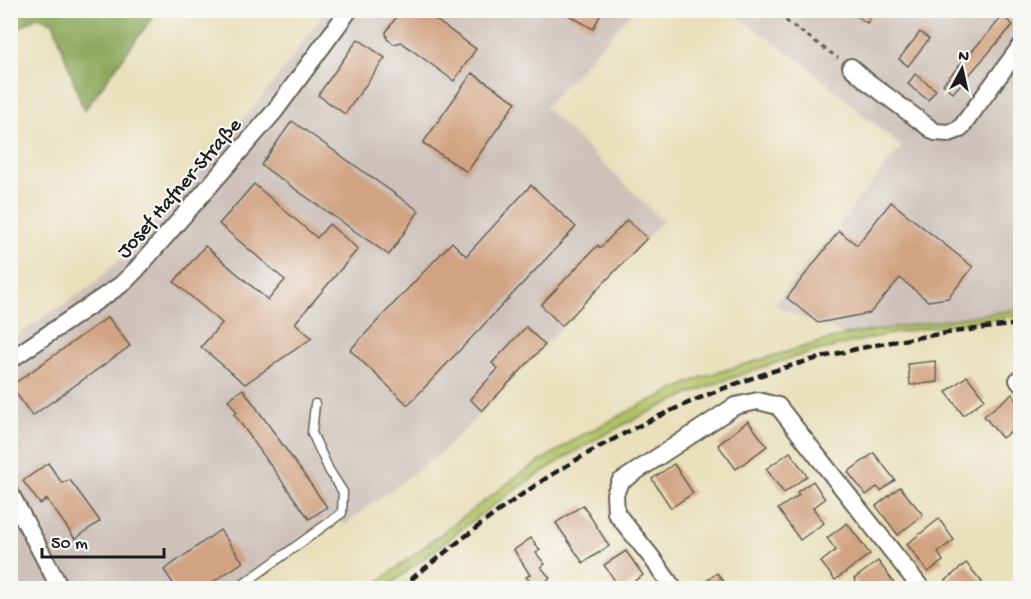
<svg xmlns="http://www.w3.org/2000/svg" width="1031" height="599" viewBox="0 0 1031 599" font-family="'Gochi Hand',sans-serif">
  <rect width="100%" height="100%" fill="#f6f6f2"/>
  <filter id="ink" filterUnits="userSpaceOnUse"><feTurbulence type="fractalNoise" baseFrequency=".0167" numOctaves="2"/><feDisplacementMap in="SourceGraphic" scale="12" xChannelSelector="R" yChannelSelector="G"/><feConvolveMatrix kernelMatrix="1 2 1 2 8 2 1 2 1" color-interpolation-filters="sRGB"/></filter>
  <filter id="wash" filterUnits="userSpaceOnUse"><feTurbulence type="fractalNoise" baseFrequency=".008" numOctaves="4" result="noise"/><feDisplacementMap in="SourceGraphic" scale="24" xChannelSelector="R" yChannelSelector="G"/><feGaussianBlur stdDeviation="1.35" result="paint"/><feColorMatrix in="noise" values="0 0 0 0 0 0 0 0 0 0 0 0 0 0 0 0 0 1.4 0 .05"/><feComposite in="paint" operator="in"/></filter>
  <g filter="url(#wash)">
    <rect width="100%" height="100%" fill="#e9dfba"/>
    <g fill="#cec1ba">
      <polygon points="324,11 633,11 545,107 663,221 446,449 344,525 332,515 229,588 11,588 11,339 90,287 125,255 247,115 289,63"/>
      <polygon points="730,11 1020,11 1020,309 844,335 774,305 901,147 808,67"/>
    </g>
    <path fill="#b1c164" stroke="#666e40" stroke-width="1.5" d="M1020,309V316C976,321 930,326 886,335C767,359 652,401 550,467C492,503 439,547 386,588H370L521,473L581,436L639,406L702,377L844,335Z"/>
    <polygon fill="#8ca75a" stroke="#54623b" stroke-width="1.5" points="11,10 157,10 157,11 84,111 53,22 37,17 11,33"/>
    <g id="blocks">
      <g fill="#d2a382">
        <polygon points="401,10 422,10 476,49 454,81 401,42 394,44 387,39 386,32"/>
        <polygon points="560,10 603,10 593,29"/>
        <polygon points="848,10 875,10 867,23"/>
        <polygon points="1003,16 1013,25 953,93 943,84"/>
        <polygon points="920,32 929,39 908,66 899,59"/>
        <polygon points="358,39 385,58 345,114 318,95"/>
        <polygon points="472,73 516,102 467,172 423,143"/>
        <polygon points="915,74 936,90 928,100 908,84"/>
        <polygon points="292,121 419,211 389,255 261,165"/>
        <polygon points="254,184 317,238 329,224 358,249 295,323 312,338 245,384 201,347 222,323 174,282 205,246 268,300 285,280 219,224"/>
        <polygon points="531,185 576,227 408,405 350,350 452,242 466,256"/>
        <polygon points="891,202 973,267 948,298 928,301 900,278 870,313 818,323 787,298 839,231 857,245"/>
        <polygon points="627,220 647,238 562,326 541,305 598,245 600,248"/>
        <polygon points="108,317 130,346 32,416 11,386"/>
        <polygon points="526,327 545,345 482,411 470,399 498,369 492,363"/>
        <polygon points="935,361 938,382 910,385 908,364"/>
        <polygon points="967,376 985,399 963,415 946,392"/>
        <polygon points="243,389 327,507 309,519 234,414 237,412 228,400"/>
        <polygon points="1012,394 1020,404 1020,440 1018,442 1010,432 1002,438 984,416"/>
        <polygon points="748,421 767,446 736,469 718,445"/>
        <polygon points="790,452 807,476 784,493 766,469"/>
        <polygon points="874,453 895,480 881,491 877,487 866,495 848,472"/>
        <polygon points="48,463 62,483 70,480 100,521 75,539 47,499 40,504 23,481"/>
        <polygon points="674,464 693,493 671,508 652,479"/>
        <polygon points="813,481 825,499 813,508 824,523 800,540 778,509 799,495 797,492"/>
        <polygon points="900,487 923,515 898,535 876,506"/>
        <polygon points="583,505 609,546 583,563 556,523"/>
        <polygon points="939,519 954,540 938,552 943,561 928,572 907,544"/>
        <polygon points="847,523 870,554 835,580 821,562 836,550 827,538"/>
        <polygon points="220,530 243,562 204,588 171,588 175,586 164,570"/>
        <polygon points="531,538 540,550 536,553 545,564 541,567 550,578 536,588 526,577 530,575 514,550"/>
        <polygon points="626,551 643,575 624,588 620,588 604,565"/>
        <polygon points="878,561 898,588 861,588 854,579"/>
        <polygon points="966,563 982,582 976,587 977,588 939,588 938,587"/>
        <polygon points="717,573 729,588 697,588"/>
        <polygon points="104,580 110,588 92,588"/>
      </g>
    </g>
  </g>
  <g filter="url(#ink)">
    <use href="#blocks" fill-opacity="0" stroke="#646053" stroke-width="1.5"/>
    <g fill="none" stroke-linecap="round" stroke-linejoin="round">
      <g stroke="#646053" stroke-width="11">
        <polyline id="service" points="238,588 342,513 343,492 329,470 312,433 315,404"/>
      </g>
      <g stroke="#646053" stroke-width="20">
        <g id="minor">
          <polyline points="851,67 868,82 935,132 949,133 960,129 1020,47"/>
          <polyline points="10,360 122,284 136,270 274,112 349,10"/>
          <polyline points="1018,380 1020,383"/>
          <polyline points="10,493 60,588"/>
          <polyline points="673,588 652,558 616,513 615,494 620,482 735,406 758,401 778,406 921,588"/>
        </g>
      </g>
      <polyline stroke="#646053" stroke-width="3" stroke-dasharray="4.5 4.5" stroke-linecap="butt" points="771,10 838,58"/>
      <use href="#service" stroke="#fff" stroke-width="8"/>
      <use href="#minor" stroke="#fff" stroke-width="16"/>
      <path stroke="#1c1c1c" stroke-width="4.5" stroke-dasharray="9 4.5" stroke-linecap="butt" d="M400,588C447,551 494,512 545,479C623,430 708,389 797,364C870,343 945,332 1020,324"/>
    </g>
  </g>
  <g text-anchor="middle" stroke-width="4.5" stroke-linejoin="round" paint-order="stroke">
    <g font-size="21" fill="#1c1c1c" stroke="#f6f6f2">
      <text transform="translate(178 187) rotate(-49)" y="7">Josef Hafner-Straße</text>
    </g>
  </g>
  <rect width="1031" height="599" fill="none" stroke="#f6f6f2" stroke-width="36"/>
  <g transform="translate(962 69) rotate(8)" stroke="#f6f6f2" stroke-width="4.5" paint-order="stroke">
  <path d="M0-4.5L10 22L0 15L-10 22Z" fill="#1c1c1c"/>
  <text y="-9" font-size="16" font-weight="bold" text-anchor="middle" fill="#1c1c1c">N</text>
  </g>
  <path d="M42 548v9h122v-9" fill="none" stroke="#1c1c1c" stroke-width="3"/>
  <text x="51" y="548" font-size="18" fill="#1c1c1c" stroke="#f6f6f2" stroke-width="4.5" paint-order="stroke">50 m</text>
</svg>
